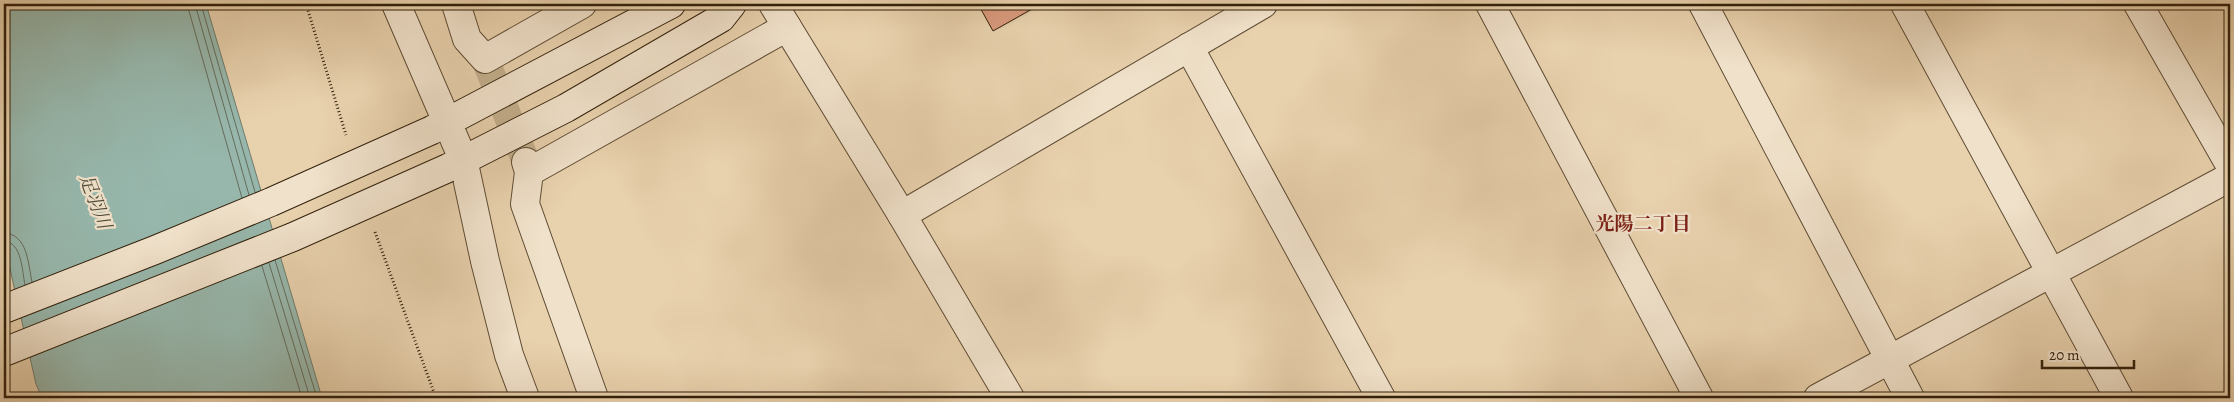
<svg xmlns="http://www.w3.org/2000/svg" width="2234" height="402" viewBox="0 0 2234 402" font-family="Alegreya,'Noto Serif JP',serif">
  <defs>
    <filter id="shadow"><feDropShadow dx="4.5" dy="-4.5" stdDeviation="2.5" flood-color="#0004"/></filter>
  </defs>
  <rect width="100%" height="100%" fill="#e8d1ad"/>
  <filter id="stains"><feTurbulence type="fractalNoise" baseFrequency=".004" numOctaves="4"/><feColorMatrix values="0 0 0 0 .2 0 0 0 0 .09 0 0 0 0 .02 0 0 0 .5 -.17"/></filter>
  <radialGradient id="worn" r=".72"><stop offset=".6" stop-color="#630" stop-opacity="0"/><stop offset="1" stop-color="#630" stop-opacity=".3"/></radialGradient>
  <polygon fill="#97b7ac" stroke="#6e7b6c" points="4,4 206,4 322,398 42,398 36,384 4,242"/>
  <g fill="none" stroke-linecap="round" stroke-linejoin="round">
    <g stroke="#646c5c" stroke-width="1">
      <polyline points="187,4 242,198"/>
      <polyline points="195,4 249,195"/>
      <polyline points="201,4 255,192"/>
      <path d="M4,233C28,234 28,264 32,282"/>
      <path d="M4,241C22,242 22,271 25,285"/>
      <polyline points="275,260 317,398"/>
      <polyline points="269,263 310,398"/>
      <polyline points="262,266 302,398"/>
    </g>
  </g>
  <polygon fill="#d8997b" stroke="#31200b" filter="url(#shadow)" points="978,4 1041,4 993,31"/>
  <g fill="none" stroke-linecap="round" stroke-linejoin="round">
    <polyline stroke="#c3ae8d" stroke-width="28" stroke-dasharray="28 14" stroke-linecap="butt" points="485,59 526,162"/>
    <g stroke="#5f4c34" stroke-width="30">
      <g id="street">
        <polyline points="396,4 463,159 485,261 509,355 525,398"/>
        <polyline points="456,4 467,39 485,59 582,4"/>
        <polyline points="773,4 902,215 1010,398"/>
        <polyline points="1490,4 1699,398"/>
        <polyline points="1703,4 1910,398"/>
        <polyline points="1905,4 2119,398"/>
        <polyline points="2138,4 2230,165"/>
        <polyline points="1189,47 1381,398"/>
        <polyline points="526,162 529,172 525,204 594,398"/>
        <polyline points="529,172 787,27"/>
        <polyline points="902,215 1263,4"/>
        <polyline points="1818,398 2230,177"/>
      </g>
    </g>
    <g stroke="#31200b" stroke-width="30">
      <g id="secondary">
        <polyline points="432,130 671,4"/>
        <polyline points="448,168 566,108 721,18 732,4"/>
      </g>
    </g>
    <g stroke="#31200b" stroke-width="3" stroke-dasharray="1 2.5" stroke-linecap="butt">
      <polyline points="306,4 346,135"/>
      <polyline points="375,232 436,398"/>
    </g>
    <use href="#street" stroke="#f0e1ca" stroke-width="28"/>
    <use href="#secondary" stroke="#f0e1ca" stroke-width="28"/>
    <g stroke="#31200b" stroke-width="30" stroke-linecap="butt">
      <g id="secondary-bridge">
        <polyline points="4,309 155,250 271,202 432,130"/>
        <polyline points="4,352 293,237 448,168"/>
      </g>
    </g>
    <use href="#secondary-bridge" stroke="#f0e1ca" stroke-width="28"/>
  </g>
  <g text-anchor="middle" stroke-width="4.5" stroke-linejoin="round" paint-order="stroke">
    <g font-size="19" font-style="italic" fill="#504d3b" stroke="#f0e1ca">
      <text transform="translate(96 201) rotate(69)" y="7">足羽川</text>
    </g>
    <g font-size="19" font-weight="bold" fill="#7a1f14" stroke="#f0e1ca">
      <text x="1643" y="230">光陽二丁目</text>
    </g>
  </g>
  <rect width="2234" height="402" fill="none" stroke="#e8d1ad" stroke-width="20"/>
  <rect x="5" y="5" width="2224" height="392" fill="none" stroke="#31200b" stroke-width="2.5"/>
  <rect x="10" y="10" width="2214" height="382" fill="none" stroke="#31200b"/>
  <path d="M2042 360v8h92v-8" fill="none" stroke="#31200b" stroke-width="2.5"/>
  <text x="2049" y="360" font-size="15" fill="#31200b" stroke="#f0e1ca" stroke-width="4" paint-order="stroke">20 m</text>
  <rect width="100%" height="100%" filter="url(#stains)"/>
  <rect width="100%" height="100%" fill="url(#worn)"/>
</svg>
